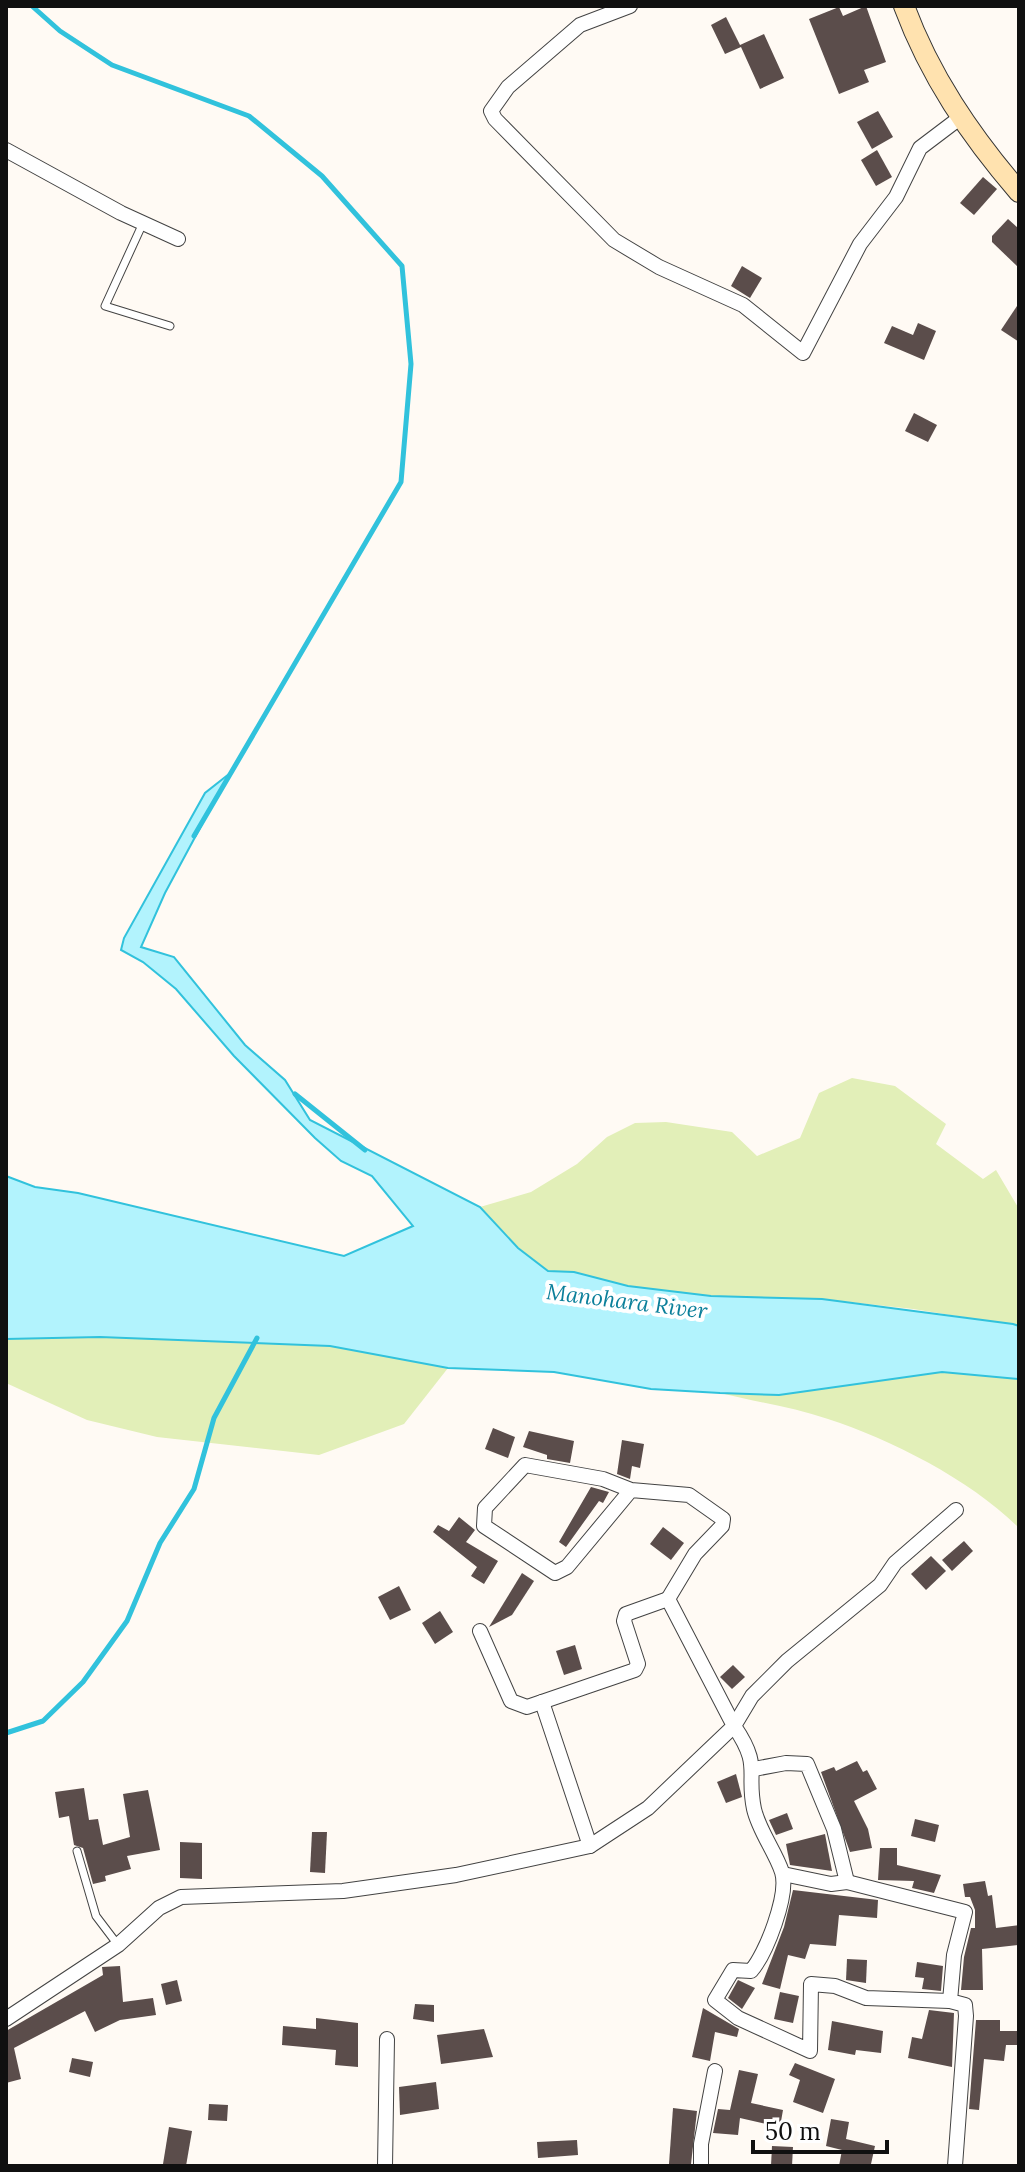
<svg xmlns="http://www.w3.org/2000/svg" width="1025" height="2172" viewBox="0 0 1025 2172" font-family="Lora,serif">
  <rect width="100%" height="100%" fill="#fffaf4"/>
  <g fill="#e2efb8">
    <polygon points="852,1078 895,1086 946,1124 936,1144 983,1179 996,1170 1019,1209 1019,1326 913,1309 822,1299 711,1296 628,1286 574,1272 548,1271 519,1248 480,1207 531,1192 577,1164 607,1137 635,1123 666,1122 732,1132 757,1156 800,1138 819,1093"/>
    <polygon points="100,1337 330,1346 448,1368 404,1424 319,1455 157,1437 87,1420 6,1383 6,1339"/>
    <path d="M942,1372L1019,1379V1528C971,1480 892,1440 828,1419C793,1407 756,1402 720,1393L779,1395Z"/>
  </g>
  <polygon fill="#b2f3fd" stroke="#31c2dc" stroke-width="2" points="229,774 165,893 141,947 174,957 245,1045 285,1080 310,1120 480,1207 518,1248 548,1271 574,1272 628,1286 711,1296 822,1299 1013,1324 1019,1326 1019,1379 942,1372 779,1395 720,1393 651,1389 554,1372 448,1368 330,1346 100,1337 6,1339 6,1176 35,1187 78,1193 344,1256 413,1226 372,1176 341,1161 315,1138 234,1056 176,989 143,962 121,950 124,938 205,793"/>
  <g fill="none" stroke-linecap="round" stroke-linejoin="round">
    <g stroke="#31c2dc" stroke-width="5">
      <polyline points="32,6 60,31 112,65 249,116 322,176 402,266 411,364 401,482 194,836"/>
      <polyline points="295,1094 365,1150"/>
      <polyline points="6,1733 43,1721 83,1682 127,1621 160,1543 194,1489 214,1418 257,1338"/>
    </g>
  </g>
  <g fill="#5b4d4b">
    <polygon points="866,6 886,62 864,70 869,82 839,94 809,19 839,7 843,16"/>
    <polygon points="726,17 740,45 764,34 784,78 760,89 741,47 725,54 711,25"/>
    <polygon points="878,111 893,137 872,149 857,122"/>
    <polygon points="877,150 892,177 876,186 861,160"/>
    <polygon points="983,177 997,189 974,215 960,203"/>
    <polygon points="1008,219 1019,229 1019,268 992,242 992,236"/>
    <polygon points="742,266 762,278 750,298 731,286"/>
    <polygon points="1019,303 1019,342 1001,330"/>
    <polygon points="918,323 936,331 924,360 884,343 892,326 913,335"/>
    <polygon points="914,413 937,425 928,442 905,431"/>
    <polygon points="493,1428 515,1437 508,1458 485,1449"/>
    <polygon points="529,1431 574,1441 570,1463 547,1459 547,1455 523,1447"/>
    <polygon points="622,1440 644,1444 640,1468 632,1466 630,1479 617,1474"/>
    <polygon points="591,1487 609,1492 603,1503 599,1501 566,1547 559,1542"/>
    <polygon points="459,1517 475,1530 466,1542 498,1561 484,1584 471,1576 477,1567 433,1532 438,1525 449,1531"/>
    <polygon points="663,1527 684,1543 671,1560 650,1544"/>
    <polygon points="964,1541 973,1551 952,1571 942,1560"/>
    <polygon points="931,1556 946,1571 926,1590 911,1574"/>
    <polygon points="522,1573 534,1581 512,1615 489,1627"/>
    <polygon points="399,1586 411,1610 390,1620 378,1597"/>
    <polygon points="440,1611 453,1632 435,1644 422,1623"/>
    <polygon points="575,1645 582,1669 564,1675 556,1651"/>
    <polygon points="733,1665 745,1677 732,1689 720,1677"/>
    <polygon points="857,1761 863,1772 867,1770 877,1789 854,1801 868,1829 872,1848 850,1852 821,1772 834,1767 836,1771"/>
    <polygon points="736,1774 742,1797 726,1803 717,1782"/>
    <polygon points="84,1788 89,1820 98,1819 103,1845 130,1837 123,1794 148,1790 160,1850 127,1856 131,1869 105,1876 106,1881 93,1884 83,1848 74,1845 69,1816 59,1818 55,1792"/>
    <polygon points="787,1813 793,1829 776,1835 769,1820"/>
    <polygon points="915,1819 939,1825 935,1842 911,1836"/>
    <polygon points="312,1832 327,1832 325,1873 310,1872"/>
    <polygon points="825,1834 832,1871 790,1865 786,1844"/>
    <polygon points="180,1842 202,1843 202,1879 180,1878"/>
    <polygon points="880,1848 897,1848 897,1865 941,1875 934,1893 912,1888 914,1881 878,1880"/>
    <polygon points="985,1881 988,1896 992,1895 996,1928 1019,1925 1019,1945 982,1949 983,1990 961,1990 964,1957 971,1928 975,1928 975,1910 970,1897 965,1897 963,1884"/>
    <polygon points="793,1890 878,1900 877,1918 839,1915 836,1946 810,1944 805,1959 788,1955 780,1989 762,1984 784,1927"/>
    <polygon points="847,1959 867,1960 866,1983 846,1980"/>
    <polygon points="917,1962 943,1966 941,1991 922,1989 924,1978 915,1977"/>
    <polygon points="120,1966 123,2002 153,1998 156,2015 120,2020 95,2032 85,2011 14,2048 21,2079 6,2083 6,2031 103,1975 102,1967"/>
    <polygon points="177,1980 182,2001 166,2005 161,1984"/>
    <polygon points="738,1980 755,1988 742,2009 728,1998"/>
    <polygon points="780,1992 799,1996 793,2023 774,2019"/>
    <polygon points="415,2004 434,2005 434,2022 413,2019"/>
    <polygon points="703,2008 739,2029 737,2037 715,2032 710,2061 692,2057"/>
    <polygon points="929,2010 954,2013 952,2067 908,2058 912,2037 922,2039"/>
    <polygon points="316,2018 358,2023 358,2067 335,2065 336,2050 282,2045 283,2026 316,2029"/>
    <polygon points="976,2020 1000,2020 1000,2031 1019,2031 1019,2045 1006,2045 1004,2061 984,2059 979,2110 969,2109"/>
    <polygon points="832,2021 883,2031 881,2053 856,2050 855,2055 828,2050"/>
    <polygon points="484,2029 493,2057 441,2064 437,2035"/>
    <polygon points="72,2058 93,2062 90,2077 69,2072"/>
    <polygon points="795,2063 835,2079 823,2113 793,2102 800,2080 789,2075"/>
    <polygon points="739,2070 758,2074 751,2103 783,2110 780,2127 740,2118 738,2135 713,2133 718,2109 730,2110"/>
    <polygon points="436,2082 439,2109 400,2115 399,2087"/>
    <polygon points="209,2104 228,2105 227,2121 208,2120"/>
    <polygon points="673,2108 697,2111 691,2164 669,2164"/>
    <polygon points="831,2119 849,2122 846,2139 875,2146 871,2164 839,2166 842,2150 826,2146"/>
    <polygon points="169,2127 192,2131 186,2166 163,2164"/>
    <polygon points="577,2140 578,2155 538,2158 537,2142"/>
    <polygon points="772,2146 793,2147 792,2166 771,2166"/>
  </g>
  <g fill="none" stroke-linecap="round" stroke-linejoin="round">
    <g stroke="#434343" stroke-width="9">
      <g id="lane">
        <polyline points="143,223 105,306 170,326"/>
        <polyline points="77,1851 96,1916 118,1945"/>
      </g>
    </g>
    <g stroke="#434343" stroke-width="16">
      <g id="street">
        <polyline points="630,6 580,25 508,87 491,111 495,119 614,240 659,267 743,305 803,353 860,244 896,197 920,148 961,117"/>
        <polyline points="6,150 121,213 178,239"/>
        <polyline points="480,1631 511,1701 527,1707 635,1670 638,1664 624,1621 626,1614 668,1599"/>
        <polyline points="542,1702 590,1846"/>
        <polyline points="754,1769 786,1763 807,1764 834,1829 847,1882 831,1884 783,1874"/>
        <polyline points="847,1882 965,1912 954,1955 950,2001 965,2005 966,2016 955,2166"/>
        <path d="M950,2001L866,1998L835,1986L811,1984L810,2051L738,2018L715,2000L733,1970L751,1971C766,1954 789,1895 782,1872C775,1851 759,1831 754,1809C746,1771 762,1767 734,1726L752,1696L787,1661L880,1585L895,1563L956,1510"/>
        <polyline points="6,2019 118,1945 159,1908 181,1897 343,1891 456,1875 590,1846 648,1808 734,1726 668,1599 695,1554 722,1526 723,1519 689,1495 631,1490 603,1479 525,1465 485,1508 484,1526 555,1573 567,1567 631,1490"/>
        <polyline points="385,2166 387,2039"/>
        <polyline points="701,2166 701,2144 715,2071"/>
      </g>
    </g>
    <g stroke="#323232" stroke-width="22">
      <path id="secondary" d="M904,6C930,76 970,135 1019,192"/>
    </g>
    <use href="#lane" stroke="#fff" stroke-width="7"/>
    <use href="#street" stroke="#fff" stroke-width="14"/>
    <use href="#secondary" stroke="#ffe2af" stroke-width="20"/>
  </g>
  <g text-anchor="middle" stroke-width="8" stroke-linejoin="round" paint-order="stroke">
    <g font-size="22" font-style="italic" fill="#0b7f9a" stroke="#fff">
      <text transform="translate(627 1301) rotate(7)" y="8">Manohara River</text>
    </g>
  </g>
  <rect width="1025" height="2172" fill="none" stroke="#101010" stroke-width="16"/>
  <path d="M753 2140v12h134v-12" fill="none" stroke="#101010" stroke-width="4"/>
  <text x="765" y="2140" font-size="24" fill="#101010" stroke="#ffffff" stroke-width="6" paint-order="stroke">50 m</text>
</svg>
